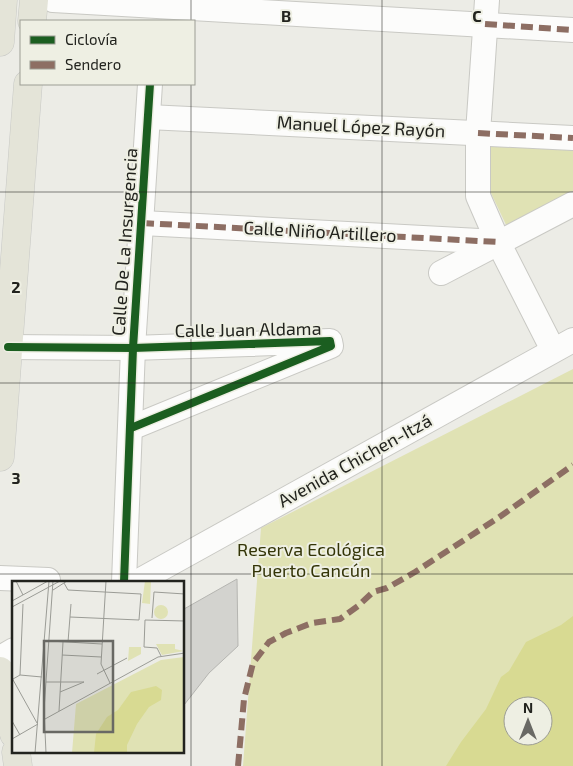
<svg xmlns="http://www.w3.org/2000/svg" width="573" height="766" viewBox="0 0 573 766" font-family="'Exo 2',sans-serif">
  <rect width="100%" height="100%" fill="#ecece6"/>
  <g fill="#e0e2b4" fill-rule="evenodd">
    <polygon points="490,140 573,143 573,198 508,229 490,191"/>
    <path d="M573,369V766H243L261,528ZM513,706H543V736H513Z"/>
  </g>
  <path fill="#d8da92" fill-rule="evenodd" d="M573,616V766H446L461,742L486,709L501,677L509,671L526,642L561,625ZM513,706H543V736H513Z"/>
  <polygon fill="#d3d3cf" stroke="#b5b5b1" points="237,579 238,646 209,673 184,705 184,609"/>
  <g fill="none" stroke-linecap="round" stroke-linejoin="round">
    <g stroke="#c9c9c4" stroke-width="26">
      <g id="minor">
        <polyline points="53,0 573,30"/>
        <polyline points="487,0 478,133 478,196 498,242 553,350"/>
        <polyline points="148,117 573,138"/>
        <polyline points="142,223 498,242"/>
        <polyline points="441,273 573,204"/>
        <polyline points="8,347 133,348 330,341 331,346 131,428"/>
        <polyline points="0,578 48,580 48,582"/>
        <polyline points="124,582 133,348 150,84"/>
        <polyline points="137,582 573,340"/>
        <polyline points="0,658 14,650"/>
      </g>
    </g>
    <g stroke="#c7c8c5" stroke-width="29">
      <g id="major">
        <polyline points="32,21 34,0"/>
        <polyline points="0,42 3,0"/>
        <polyline points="0,457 28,84"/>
        <polyline points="0,671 14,734"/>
        <polyline points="16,752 18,766"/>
      </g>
    </g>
    <use href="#minor" stroke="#fcfcfb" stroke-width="24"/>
    <use href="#major" stroke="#e4e4d8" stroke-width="28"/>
    <g stroke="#8d6e63" stroke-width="6" stroke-dasharray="12 6" stroke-linecap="butt">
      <polyline points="485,24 573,30"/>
      <polyline points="478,133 573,138"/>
      <polyline points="142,223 498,242"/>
      <polyline points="238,766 244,699 253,663 269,642 286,633 312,623 340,619 358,606 373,592 387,588 415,572 498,518 573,465"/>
    </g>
    <g stroke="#eeefe3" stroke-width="11">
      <g id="cycleway">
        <polyline points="8,347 133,348 330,341 331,346 131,428"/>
        <polyline points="124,582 133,348 150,84"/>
      </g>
    </g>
    <use href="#cycleway" stroke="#1b5e20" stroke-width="8"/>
  </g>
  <path fill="none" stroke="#22231e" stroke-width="1" stroke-opacity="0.55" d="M191,0V21M382,0V766M191,84V766M0,192H573M0,383H573M0,574H573"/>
  <g text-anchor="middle" stroke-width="4" stroke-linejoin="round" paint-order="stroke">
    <g font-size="18" fill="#22231e" stroke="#eeefe3">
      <text transform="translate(361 127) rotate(3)" y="6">Manuel López Rayón</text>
      <text transform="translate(320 232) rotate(3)" y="6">Calle Niño Artillero</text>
      <text transform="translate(125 242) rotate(-86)" y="6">Calle De La Insurgencia</text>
      <text transform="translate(248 330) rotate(-1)" y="6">Calle Juan Aldama</text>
      <text transform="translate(355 461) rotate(-29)" y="6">Avenida Chichen-Itzá</text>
    </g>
    <g font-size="18" fill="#333407" stroke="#eeefe3">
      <text x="311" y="556">Reserva Ecológica<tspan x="311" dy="21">Puerto Cancún</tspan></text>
    </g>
  </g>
  <g transform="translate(12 581)">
    <rect width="172" height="172" fill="#ecece6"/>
    <path d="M133,0H139L138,23L130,22ZM142 31a7 7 0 1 1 14 0a7 7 0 1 1-14 0ZM144,63H163V68L172,70L150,74ZM117,66H129V73L116,80ZM172,76V172H60L64,123L149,79Z" fill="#e0e2b4"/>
    <path d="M144,105L150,109L149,119L137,126L125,143L115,164V172H82L84,153L95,136L106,129L119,111Z" fill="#d8da92"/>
    <path fill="none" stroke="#9b9c96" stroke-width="1" d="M4,0L11,14M94,0L89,83L98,102M52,2L56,9L129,13L127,39L58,36M41,9L55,0M0,20L36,0M0,26L48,0M140,37L142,11L173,13M37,60L90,63M56,61L59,23M50,74L89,76M149,75L145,67L132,66L133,39L173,40M85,93L115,77M8,94L11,23M0,97L25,142M1,98L8,94L30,96M34,101H72L48,111M47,130L51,61M33,138L146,76L173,72M0,140L8,154M0,158L26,143M23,172L37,0M34,172L32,129L41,0"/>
    <path fill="#696964" fill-opacity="0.15" stroke="#696964" stroke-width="2.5" d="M32,60H101V151H32Z"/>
    <rect width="172" height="172" fill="none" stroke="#22231e" stroke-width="2.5"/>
  </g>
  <g font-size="16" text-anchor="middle" font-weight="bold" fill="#22231e" stroke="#eeefe3" stroke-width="4" stroke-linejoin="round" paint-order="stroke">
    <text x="286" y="22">B</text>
    <text x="477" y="22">C</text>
    <text x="16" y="293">2</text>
    <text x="16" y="484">3</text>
  </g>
  <rect x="20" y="20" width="175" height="65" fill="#eeefe3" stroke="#9c9d94"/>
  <rect x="30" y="36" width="25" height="8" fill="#1b5e20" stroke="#9c9d94"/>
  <text x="65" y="45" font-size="15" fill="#22231e">Ciclovía</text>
  <rect x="30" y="61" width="25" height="8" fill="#8d6e63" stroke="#9c9d94"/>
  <text x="65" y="70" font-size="15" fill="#22231e">Sendero</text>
  <g transform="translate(528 721)"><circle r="24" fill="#eeefe3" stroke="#9c9d94"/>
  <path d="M0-4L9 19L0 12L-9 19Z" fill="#696964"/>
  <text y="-8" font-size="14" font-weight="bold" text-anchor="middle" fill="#22231e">N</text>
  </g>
</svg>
